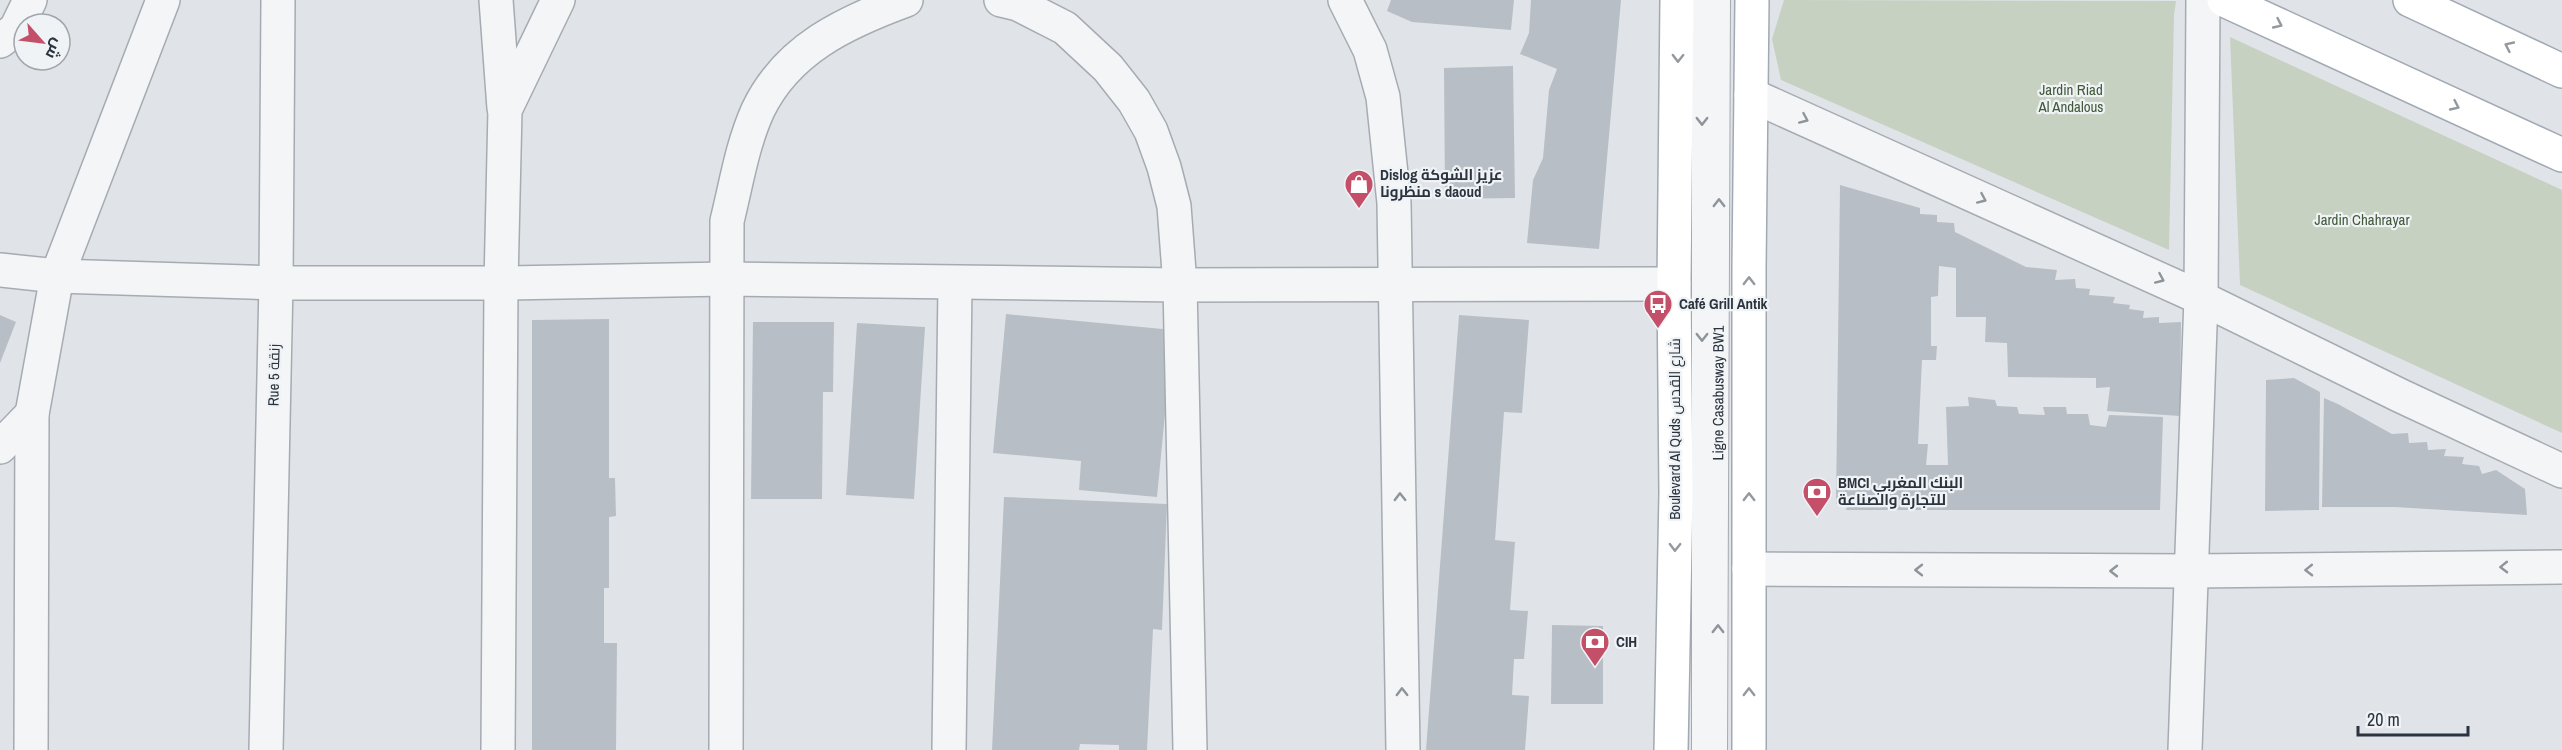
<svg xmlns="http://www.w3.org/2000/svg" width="2562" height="750" viewBox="0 0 2562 750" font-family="'Archivo Narrow',Cairo,sans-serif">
  <rect width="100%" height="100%" fill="#e0e4e8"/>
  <g fill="#c7d1c2">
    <polygon points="1784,0 2176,1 2174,15 2169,250 1781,80 1772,39"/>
    <polygon points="2230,37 2562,190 2562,433 2240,285"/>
  </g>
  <g fill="#b8bec5">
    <polygon points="1391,0 1514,0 1511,30 1412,22 1387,11"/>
    <polygon points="1531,0 1621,0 1599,249 1527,243 1533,180 1543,158 1549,90 1557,69 1520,54 1529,33"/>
    <polygon points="1513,66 1515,198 1445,199 1444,68"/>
    <polygon points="1840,185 1920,208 1920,214 1937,215 1937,222 1954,223 1955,232 2026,267 2057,270 2055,280 2075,279 2076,288 2090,289 2089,295 2115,297 2113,303 2130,305 2129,309 2144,311 2143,318 2159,317 2159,323 2181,322 2180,416 2107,411 2110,387 2096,388 2096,378 2008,377 2007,343 1985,342 1986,317 1956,317 1956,268 1939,266 1938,296 1931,297 1931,346 1937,346 1936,360 1922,360 1918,444 1928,444 1926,465 1948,465 1946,407 1969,406 1968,397 1995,400 1997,406 2017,407 2019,414 2045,415 2043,407 2066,407 2067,414 2088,414 2090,425 2106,427 2109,415 2163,417 2160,510 1846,510 1847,505 1836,504"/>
    <polygon points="1006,314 1173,330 1157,497 1079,490 1081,461 993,453"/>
    <polygon points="0,315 16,322 0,363"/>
    <polygon points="1459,315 1529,320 1522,413 1504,412 1495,540 1515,542 1510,610 1528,611 1524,659 1514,659 1512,695 1529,696 1525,750 1426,750"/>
    <polygon points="609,319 609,478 615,478 616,516 609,517 609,588 604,588 604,643 617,643 616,750 532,750 532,320"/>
    <polygon points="753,322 834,322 833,392 823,392 822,499 751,499"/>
    <polygon points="857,323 925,327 914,499 846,495"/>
    <polygon points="2294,378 2320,392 2319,510 2265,511 2266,380"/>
    <polygon points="2324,398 2338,404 2392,434 2408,433 2409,443 2427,442 2428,450 2446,449 2444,456 2464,457 2462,464 2479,466 2482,474 2496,470 2525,489 2527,515 2395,507 2322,507"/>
    <polygon points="1004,497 1167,504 1162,630 1153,629 1147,750 1119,750 1119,745 1080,744 1079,750 992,750"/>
    <polygon points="1552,625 1603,626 1603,704 1551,704"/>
  </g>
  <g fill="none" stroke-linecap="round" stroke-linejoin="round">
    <g stroke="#a6abb2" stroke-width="22">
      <g id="lane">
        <polyline points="1702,0 1702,750"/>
        <path id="s1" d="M1717,750L1720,0"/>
      </g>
    </g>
    <g stroke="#a6abb2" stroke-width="36">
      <g id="street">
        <polyline points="496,0 504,108"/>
        <polyline points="1001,0 1018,4 1065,28 1108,68 1134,101 1151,131 1164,167 1174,206 1180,285 1190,750"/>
        <polyline points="1345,0 1370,50 1383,97 1394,203 1403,750"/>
        <polyline points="0,41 16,29 30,0"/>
        <polyline points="1751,95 2201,298 2401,396 2562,471"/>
        <polyline points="0,270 57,276 276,283 501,283 726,279 1180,285 1674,284"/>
        <polyline points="0,447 32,414"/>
        <polyline points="1749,569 2192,571 2562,567"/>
        <polyline points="31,750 32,414 57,276 163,0"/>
        <polyline points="266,750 276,283 278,0"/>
        <polyline points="498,750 501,283 505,110 558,0"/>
        <path d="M726,750L727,221C736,185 742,145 758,110C787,49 846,22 906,0"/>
        <polyline points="949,750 955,284"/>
        <polyline points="2185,750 2201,298 2203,0"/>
      </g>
    </g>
    <g stroke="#a1a9b3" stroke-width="36">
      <g id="primary">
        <polyline points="2224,0 2562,155"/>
        <polyline points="2410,0 2562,71"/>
        <polyline points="1671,750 1676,493 1674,284 1677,0"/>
        <polyline points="1749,750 1749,268 1752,0"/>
      </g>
    </g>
    <use href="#lane" stroke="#f3f5f7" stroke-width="20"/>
    <use href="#street" stroke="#f3f5f7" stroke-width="33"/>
    <use href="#primary" stroke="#fff" stroke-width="33"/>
  </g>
  <defs><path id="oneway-chevron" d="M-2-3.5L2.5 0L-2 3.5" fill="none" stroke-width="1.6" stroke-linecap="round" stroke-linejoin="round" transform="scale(1.5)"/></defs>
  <g stroke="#94999e">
    <use href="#oneway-chevron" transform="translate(2278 24) rotate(25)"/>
    <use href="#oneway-chevron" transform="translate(2509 46) rotate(-155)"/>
    <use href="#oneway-chevron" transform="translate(1678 58) rotate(91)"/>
    <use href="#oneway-chevron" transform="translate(2455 106) rotate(25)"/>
    <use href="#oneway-chevron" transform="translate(1749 281) rotate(-90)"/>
    <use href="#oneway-chevron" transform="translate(1749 497) rotate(-90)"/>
    <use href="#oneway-chevron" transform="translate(1675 547) rotate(91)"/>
    <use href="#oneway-chevron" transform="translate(1749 692) rotate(-90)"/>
  </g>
  <g stroke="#8e949a">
    <use href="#oneway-chevron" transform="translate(1804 119) rotate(24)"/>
    <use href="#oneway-chevron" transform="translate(1702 121) rotate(90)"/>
    <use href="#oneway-chevron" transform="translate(1982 199) rotate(24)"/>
    <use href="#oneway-chevron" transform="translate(1719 203) rotate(-90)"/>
    <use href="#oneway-chevron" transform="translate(2160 279) rotate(24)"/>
    <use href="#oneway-chevron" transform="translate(1702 337) rotate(90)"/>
    <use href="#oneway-chevron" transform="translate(1400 497) rotate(-91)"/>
    <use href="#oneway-chevron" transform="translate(2504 567) rotate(179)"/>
    <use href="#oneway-chevron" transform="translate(1919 570) rotate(-180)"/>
    <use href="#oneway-chevron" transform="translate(2309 570) rotate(179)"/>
    <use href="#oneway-chevron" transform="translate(2114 571) rotate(-180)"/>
    <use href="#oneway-chevron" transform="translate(1718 629) rotate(-90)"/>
    <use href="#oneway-chevron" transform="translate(1402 692) rotate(-91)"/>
  </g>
  <defs>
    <g id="shop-pin" transform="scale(1.5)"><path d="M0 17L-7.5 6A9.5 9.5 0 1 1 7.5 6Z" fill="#c44f69" stroke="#f0f3f6"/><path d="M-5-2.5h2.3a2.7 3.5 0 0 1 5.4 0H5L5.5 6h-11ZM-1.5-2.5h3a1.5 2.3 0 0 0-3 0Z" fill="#fff"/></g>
    <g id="bus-pin" transform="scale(1.5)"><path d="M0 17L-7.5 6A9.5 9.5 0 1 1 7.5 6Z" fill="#c44f69" stroke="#f0f3f6"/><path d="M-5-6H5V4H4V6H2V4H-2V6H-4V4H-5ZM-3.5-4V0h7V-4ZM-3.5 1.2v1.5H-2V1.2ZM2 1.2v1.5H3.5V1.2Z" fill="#fff"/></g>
    <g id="bank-pin" transform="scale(1.5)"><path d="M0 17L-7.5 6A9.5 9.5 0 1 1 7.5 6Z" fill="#c44f69" stroke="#f0f3f6"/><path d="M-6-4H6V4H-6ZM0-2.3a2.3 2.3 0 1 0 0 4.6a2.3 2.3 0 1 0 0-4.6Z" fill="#fff"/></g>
  </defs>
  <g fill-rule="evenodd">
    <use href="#shop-pin" x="1359" y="184"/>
    <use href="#bus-pin" x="1658" y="304"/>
    <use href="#bank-pin" x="1817" y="492"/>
    <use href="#bank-pin" x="1595" y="642"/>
  </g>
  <g text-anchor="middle" stroke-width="4.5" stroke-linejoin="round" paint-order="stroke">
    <g font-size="15" fill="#415938" stroke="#f0f3f6">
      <text x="2071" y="95">Jardin Riad<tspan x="2071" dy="17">Al Andalous</tspan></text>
      <text x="2362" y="225">Jardin Chahrayar</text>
    </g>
    <g font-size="15" font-weight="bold" fill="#2a333e" stroke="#f0f3f6" text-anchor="start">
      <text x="1380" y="180">Dislog عزيز الشوكة<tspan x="1380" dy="17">منظرونا s daoud</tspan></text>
      <text x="1679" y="309">Café Grill Antik</text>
      <text x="1838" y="488">BMCI البنك المغربي<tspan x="1838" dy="17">للتجارة والصناعة</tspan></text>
      <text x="1616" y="647">CIH</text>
    </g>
    <g font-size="15" fill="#2a333e" stroke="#f0f3f6">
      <text transform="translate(274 375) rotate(-89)" y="5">Rue 5 زنقة</text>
      <text dy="5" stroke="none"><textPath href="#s1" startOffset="357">Ligne Casabusway BW1</textPath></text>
      <text transform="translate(1675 429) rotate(-90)" y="5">Boulevard Al Quds شارع القدس</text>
    </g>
  </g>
  <g transform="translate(42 42) rotate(118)"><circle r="28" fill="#f0f3f6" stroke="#a1a6ac" stroke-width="1.5"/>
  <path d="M0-4.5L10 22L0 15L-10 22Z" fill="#c44f69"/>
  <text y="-9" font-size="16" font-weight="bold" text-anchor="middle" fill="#2a333e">ش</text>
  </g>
  <path d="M2358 726v9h110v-9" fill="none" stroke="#2a333e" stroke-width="3"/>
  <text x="2367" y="726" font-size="18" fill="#2a333e" stroke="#f0f3f6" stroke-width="4.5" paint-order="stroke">20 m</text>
</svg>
